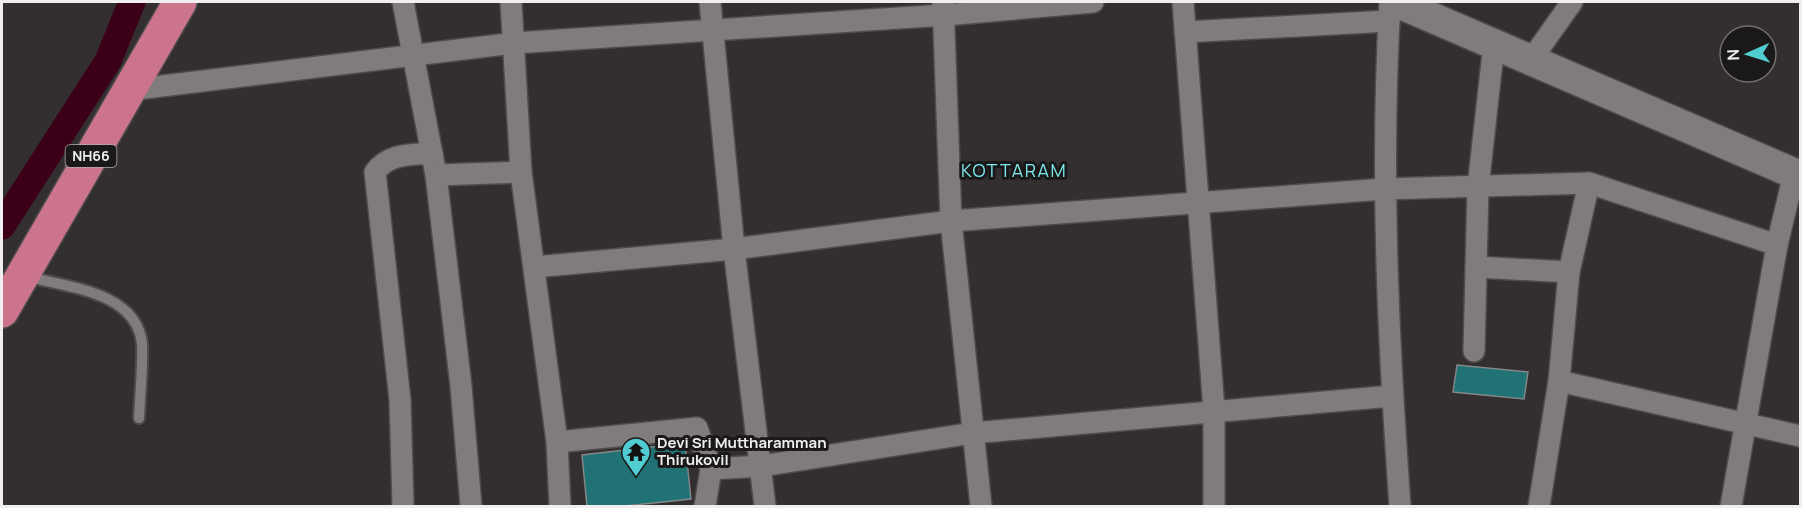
<svg xmlns="http://www.w3.org/2000/svg" width="1802" height="508" viewBox="0 0 1802 508" font-family="Manrope,sans-serif">
  <rect width="100%" height="100%" fill="#332f30"/>
  <g fill="none" stroke-linecap="round" stroke-linejoin="round">
    <polyline stroke="#3b0017" stroke-width="27" points="2,226 108,61 132,2"/>
  </g>
  <g fill="#217275" stroke="#828788" stroke-width="1.5">
    <polygon points="1457,365 1528,372 1524,399 1453,392"/>
    <polygon points="685,443 691,499 625,506 587,506 582,455"/>
  </g>
  <g fill="none" stroke-linecap="round" stroke-linejoin="round">
    <g stroke="#4e4b4b" stroke-width="14">
      <path id="service" d="M25,276C65,287 137,291 142,344C143,368 140,394 139,418"/>
    </g>
    <g stroke="#4e4b4b" stroke-width="24">
      <g id="minor">
        <polyline points="403,2 436,175 461,386 471,506"/>
        <polyline points="511,2 521,172 557,442 560,506"/>
        <polyline points="710,2 734,249 765,506"/>
        <polyline points="943,2 951,221 981,506"/>
        <polyline points="1183,2 1214,410 1214,506"/>
        <path d="M1390,2C1380,170 1388,338 1400,506"/>
        <polyline points="1185,32 1389,21"/>
        <polyline points="1531,60 1572,2"/>
        <polyline points="129,90 514,43 945,15 1093,2"/>
        <polyline points="436,175 521,172"/>
        <polyline points="534,267 734,249 951,221 1384,189 1589,183 1777,245"/>
        <polyline points="1476,267 1569,272"/>
        <polyline points="1474,351 1478,187 1494,44"/>
        <polyline points="1559,381 1800,436"/>
        <polyline points="557,442 697,428 711,469 705,506"/>
        <polyline points="711,469 762,466 973,433 1392,396"/>
        <path d="M403,506L400,400L375,172C389,153 411,155 432,153"/>
        <polyline points="1539,506 1559,381 1569,272 1589,183"/>
        <polyline points="1731,506 1777,245 1794,174"/>
      </g>
    </g>
    <g stroke="#4e4b4b" stroke-width="33">
      <polyline id="secondary" points="1396,2 1800,176"/>
    </g>
    <g stroke="#4e4b4b" stroke-width="36">
      <polyline id="trunk" points="2,311 180,2"/>
    </g>
    <use href="#service" stroke="#807b7c" stroke-width="10"/>
    <use href="#minor" stroke="#807b7c" stroke-width="21"/>
    <use href="#secondary" stroke="#807b7c" stroke-width="30"/>
    <use href="#trunk" stroke="#cd748d" stroke-width="33"/>
  </g>
  <defs>
    <g id="temple-pin" transform="scale(1.5)"><path d="M0 17L-7.5 6A9.5 9.5 0 1 1 7.5 6Z" fill="#51ccd1" stroke="#1a1818"/><path d="M0-6L5-2H3V0L6.5 2.5H4V6H1.5V3h-3V6H-4V2.5H-6.5L-3 0V-2H-5Z" fill="#111"/></g>
  </defs>
  <g fill-rule="evenodd">
    <use href="#temple-pin" x="636" y="452"/>
  </g>
  <g text-anchor="middle" stroke-width="6" stroke-linejoin="round" paint-order="stroke">
    <rect fill="#1a1818" stroke="#b0aeae" stroke-width="1.5" x="65.5" y="145" width="51" height="22" rx="4.5"/>
    <g font-size="14" font-weight="bold" fill="#f0eeee">
      <text x="91" y="161">NH66</text>
    </g>
    <g font-size="15" font-weight="bold" fill="#f0eeee" stroke="#1a1818" text-anchor="start">
      <text x="657" y="448">Devi Sri Muttharamman<tspan x="657" dy="17">Thirukovil</tspan></text>
    </g>
    <g font-size="18" letter-spacing="1.5" fill="#7de9ed" stroke="#1a1818">
      <text x="1014" y="177">KOTTARAM</text>
    </g>
  </g>
  <rect width="1802" height="508" fill="none" stroke="#f0eeee" stroke-width="6"/>
  <g transform="translate(1748 54) rotate(267)"><circle r="28" fill="#1a1818" stroke="#706e6e" stroke-width="1.5"/>
  <path d="M0-4.5L10 22L0 15L-10 22Z" fill="#51ccd1"/>
  <text y="-9" font-size="16" font-weight="bold" text-anchor="middle" fill="#f0eeee">N</text>
  </g>
</svg>
